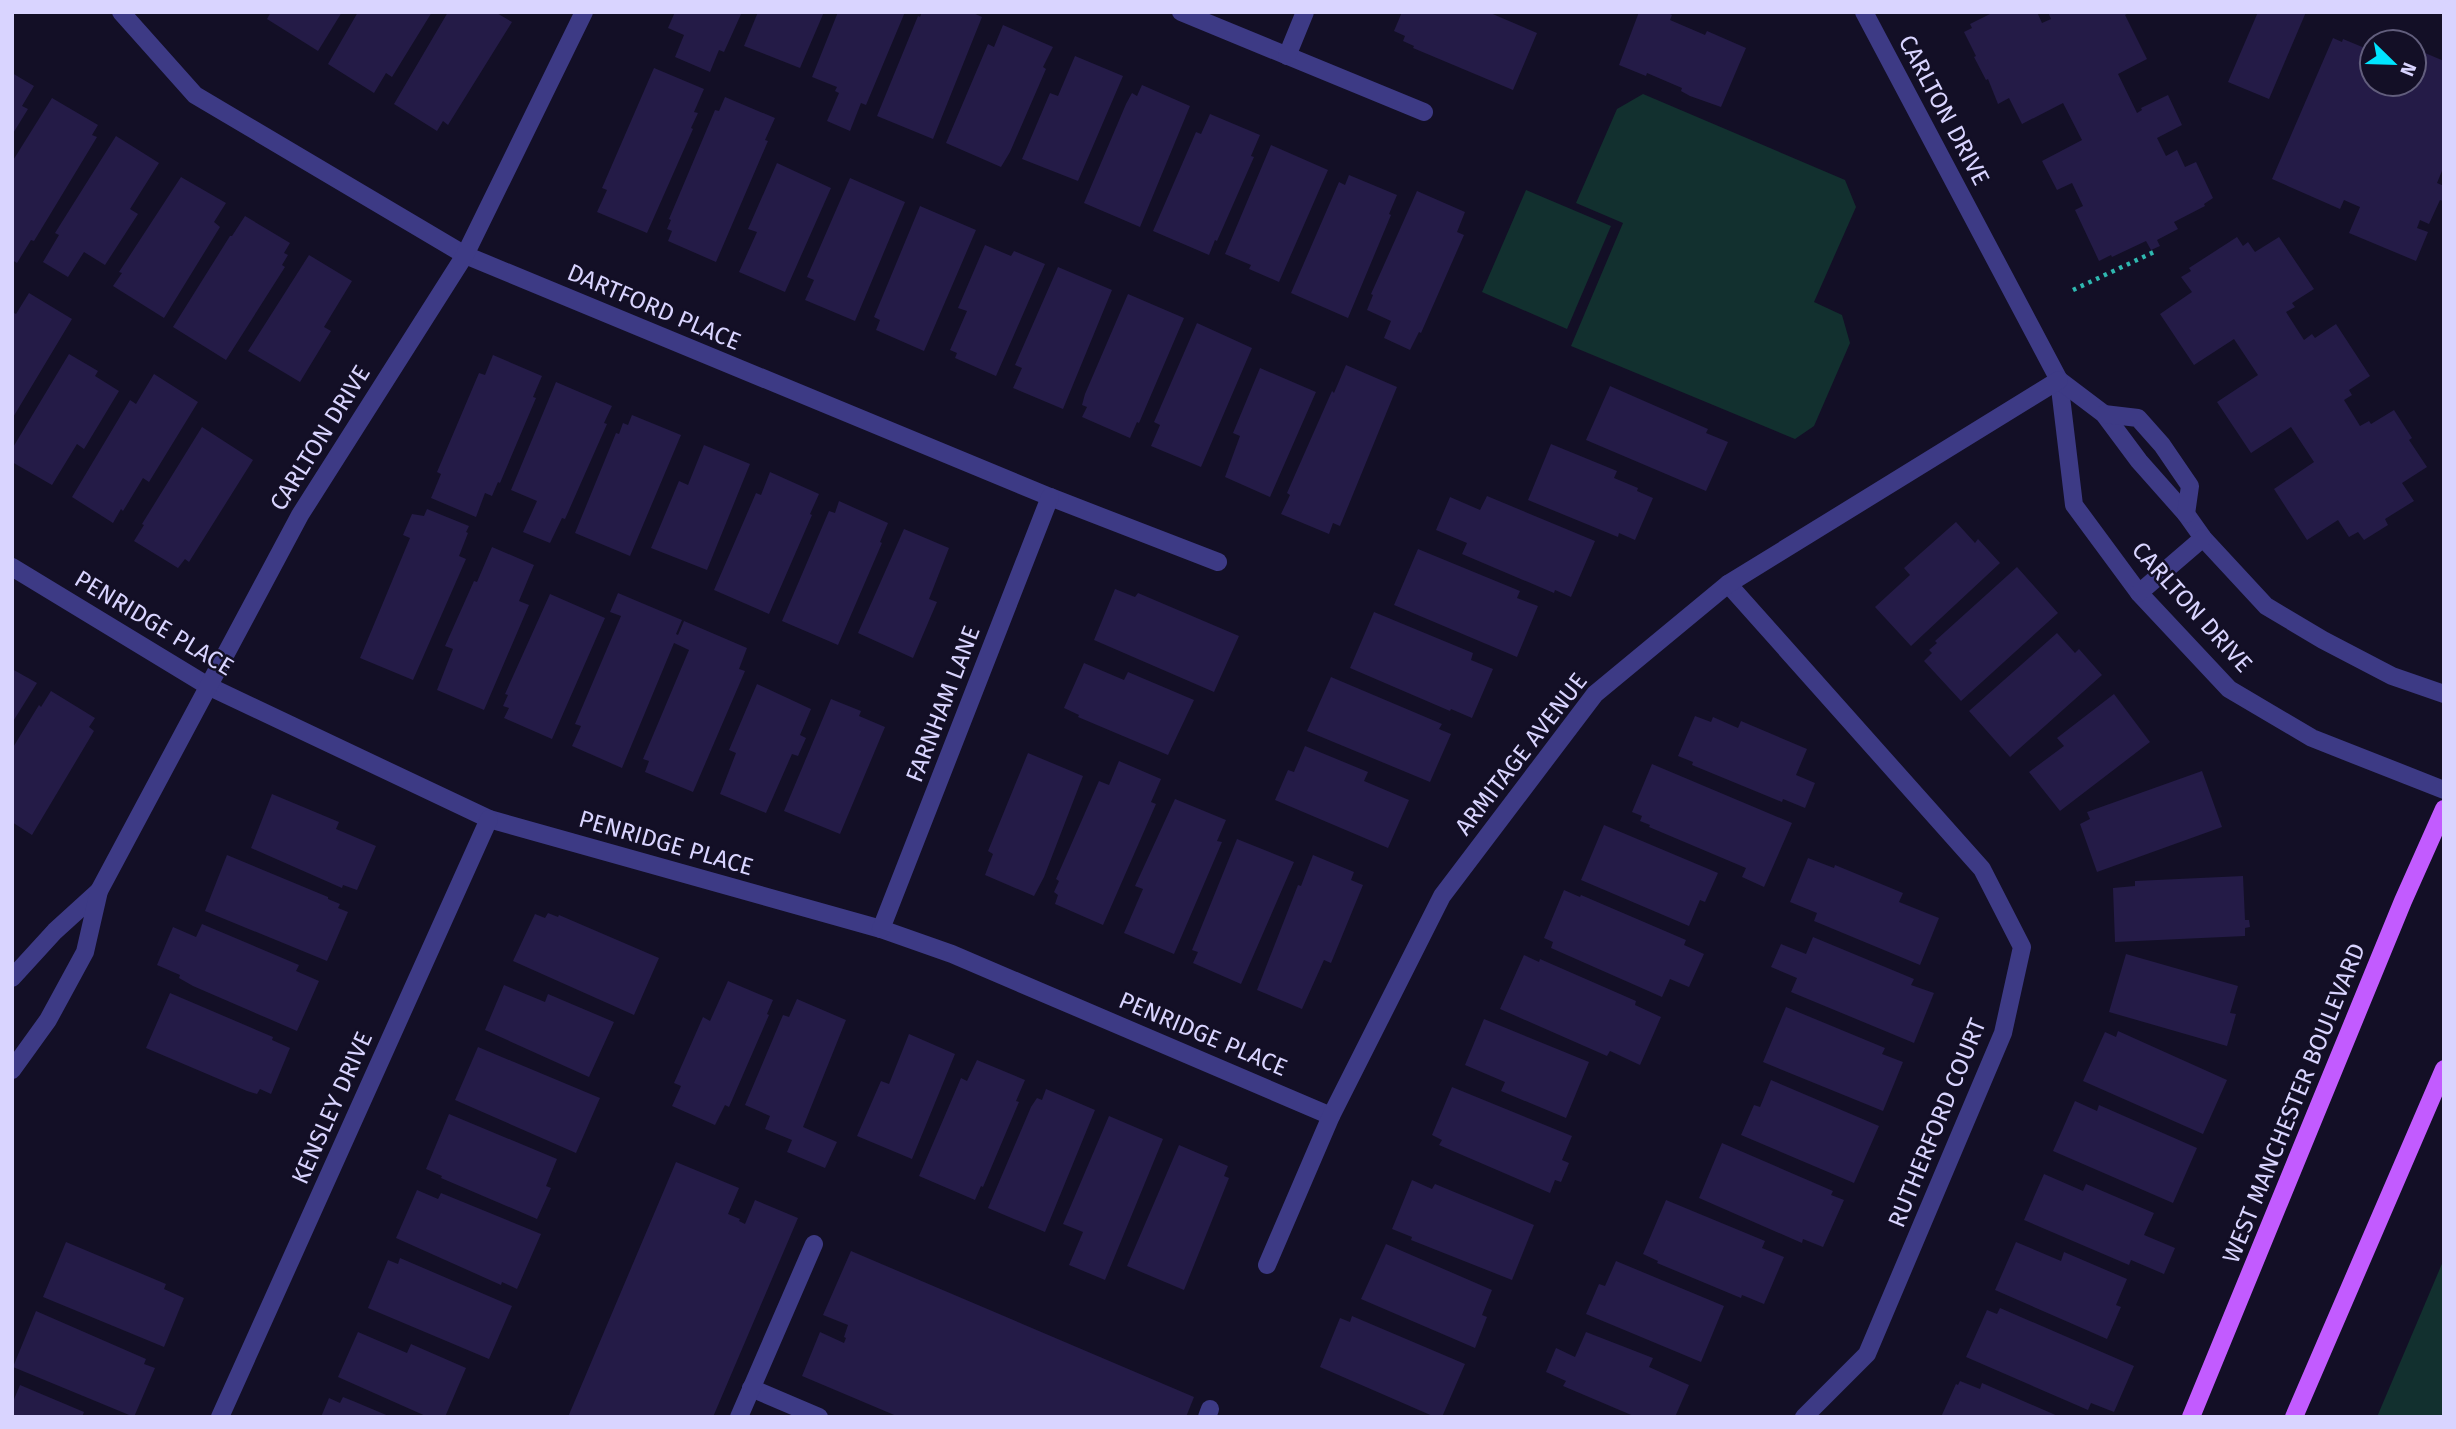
<svg xmlns="http://www.w3.org/2000/svg" width="2456" height="1429" viewBox="0 0 2456 1429" font-family="'Fira Sans',sans-serif">
  <rect width="100%" height="100%" fill="#130f26"/>
  <g fill="#12302f">
    <polygon points="1643,94 1845,180 1856,207 1814,302 1842,315 1850,343 1814,426 1795,439 1571,346 1623,223 1576,203 1617,109"/>
    <polygon points="1526,190 1611,226 1567,329 1482,292"/>
    <polygon points="2444,1259 2444,1417 2377,1417"/>
  </g>
  <g fill="#241b47">
    <polygon points="271,12 342,12 318,51 267,19"/>
    <polygon points="358,12 432,12 392,77 386,73 374,93 328,64"/>
    <polygon points="448,12 495,12 512,22 448,125 443,121 437,131 394,104"/>
    <polygon points="675,12 742,12 724,52 719,50 710,72 675,57 684,35 668,28"/>
    <polygon points="758,12 824,12 800,68 744,46"/>
    <polygon points="838,12 905,12 866,105 861,103 850,131 827,121 839,93 835,91 837,87 812,77"/>
    <polygon points="922,12 971,12 982,17 933,139 877,116 918,16 920,17"/>
    <polygon points="1402,12 1488,12 1537,33 1513,90 1413,48 1414,46 1403,41 1405,36 1394,31"/>
    <polygon points="1639,12 1666,12 1672,15 1670,20 1705,35 1707,31 1746,48 1721,107 1690,96 1681,91 1682,88 1647,73 1646,76 1619,65"/>
    <polygon points="1994,12 2037,12 2042,23 2051,19 2048,12 2130,12 2125,15 2147,59 2118,74 2137,113 2142,110 2141,108 2168,95 2182,125 2157,138 2166,156 2177,150 2185,167 2196,162 2213,198 2204,204 2205,206 2174,222 2178,229 2157,240 2160,246 2151,250 2146,241 2112,257 2111,255 2099,261 2075,210 2083,206 2072,183 2057,190 2042,161 2082,140 2063,103 2022,124 2009,98 1998,104 1988,79 1986,80 1974,57 1976,56 1964,32 1972,28 1970,24"/>
    <polygon points="2258,12 2306,12 2269,99 2228,82"/>
    <polygon points="1003,25 1053,47 1043,67 1046,69 1010,152 1001,167 946,143 988,44 994,47"/>
    <polygon points="2333,38 2342,42 2343,39 2372,51 2372,84 2414,84 2414,78 2425,53 2444,61 2444,166 2437,183 2444,186 2444,198 2443,201 2440,200 2429,224 2420,220 2417,228 2428,232 2416,261 2349,233 2360,207 2344,200 2340,209 2272,179"/>
    <polygon points="1075,56 1123,76 1078,181 1022,159 1050,93 1058,96"/>
    <polygon points="654,68 704,89 694,112 698,113 691,128 693,129 647,233 597,212 607,190 602,188"/>
    <polygon points="12,73 34,86 22,106 28,109 12,135"/>
    <polygon points="1142,85 1190,106 1140,227 1084,203 1126,104 1132,93 1137,96"/>
    <polygon points="725,97 775,118 765,140 768,141 716,262 668,241 672,231 667,229 671,220 669,219 715,110 719,111"/>
    <polygon points="52,98 98,125 92,135 97,137 34,241 31,240 17,263 12,260 12,162"/>
    <polygon points="1210,114 1260,135 1251,156 1254,157 1217,241 1215,240 1209,255 1153,231 1196,132 1201,134"/>
    <polygon points="116,136 159,163 130,209 138,214 105,265 84,252 68,277 43,262 59,235 55,233"/>
    <polygon points="1271,145 1328,170 1279,282 1249,269 1251,265 1225,254"/>
    <polygon points="777,163 831,188 785,292 739,272 757,232 748,229"/>
    <polygon points="1349,175 1397,195 1389,214 1391,215 1348,318 1291,293 1339,182 1345,185"/>
    <polygon points="181,177 226,203 214,222 220,227 164,318 113,286 122,273 119,272"/>
    <polygon points="850,178 905,202 855,321 805,300 814,280 807,277"/>
    <polygon points="1417,191 1465,212 1457,232 1464,235 1421,333 1419,332 1410,350 1384,338 1391,321 1367,310 1373,295 1371,294"/>
    <polygon points="920,206 976,230 924,351 876,330 880,320 874,317"/>
    <polygon points="245,216 290,243 284,253 288,255 282,265 285,267 226,360 173,327 230,236 232,236"/>
    <polygon points="2237,237 2243,246 2248,242 2255,252 2279,237 2314,289 2292,303 2295,307 2286,312 2304,340 2312,334 2315,338 2336,324 2370,376 2349,390 2352,395 2344,400 2360,426 2369,421 2371,424 2394,410 2412,438 2409,440 2427,467 2402,483 2414,501 2385,519 2388,525 2364,540 2358,532 2349,537 2338,520 2307,540 2274,489 2314,462 2291,427 2251,453 2217,402 2258,375 2234,339 2194,365 2160,314 2192,292 2181,277 2191,271 2189,268"/>
    <polygon points="985,245 1011,256 1014,251 1045,264 996,376 955,358 957,353 950,350 967,311 958,308"/>
    <polygon points="309,255 352,281 324,327 331,331 300,382 248,351"/>
    <polygon points="1058,267 1112,290 1063,409 1013,388 1022,368 1015,365"/>
    <polygon points="29,293 72,319 12,419 12,312 16,314"/>
    <polygon points="1128,294 1184,318 1139,423 1137,422 1130,438 1082,417 1087,407 1082,405 1085,394"/>
    <polygon points="1197,323 1252,348 1201,467 1151,446 1160,425 1154,422"/>
    <polygon points="69,354 98,371 95,376 119,391 84,449 77,444 52,485 12,462 12,449"/>
    <polygon points="493,355 542,376 533,397 536,398 500,483 498,482 492,496 485,493 476,517 431,498 441,474 437,472 479,373 485,375"/>
    <polygon points="1346,365 1397,387 1340,526 1333,523 1329,534 1281,514 1290,495 1287,493 1332,391 1334,393"/>
    <polygon points="1260,368 1316,392 1270,497 1225,477 1240,436 1233,433"/>
    <polygon points="154,374 198,402 149,482 143,478 123,511 121,509 113,523 72,497 130,400 136,404"/>
    <polygon points="556,382 612,406 604,423 607,424 565,519 562,518 550,543 523,532 537,501 511,490"/>
    <polygon points="1610,386 1708,429 1706,433 1728,442 1706,491 1586,440"/>
    <polygon points="632,415 681,435 630,556 575,533 616,433 619,434 623,423 628,425"/>
    <polygon points="202,427 253,460 189,562 185,559 178,568 134,541 144,525 142,524"/>
    <polygon points="1551,444 1617,471 1614,478 1638,488 1637,491 1653,498 1635,540 1619,533 1618,537 1528,500"/>
    <polygon points="704,445 750,464 707,570 651,548 679,481 688,485"/>
    <polygon points="770,472 819,494 810,514 812,515 769,614 714,590 756,493 761,495"/>
    <polygon points="1487,496 1595,541 1571,597 1555,590 1554,593 1462,554 1467,543 1436,530 1450,497 1480,510"/>
    <polygon points="839,501 888,523 880,542 882,543 838,645 782,621 829,511 835,513"/>
    <polygon points="427,509 469,526 466,532 468,533 459,556 466,559 413,680 360,658 410,538 403,535 412,514 424,516"/>
    <polygon points="1956,522 1975,543 1978,539 2000,563 1911,646 1875,607 1910,575 1904,568"/>
    <polygon points="904,529 949,548 929,599 937,602 913,658 858,633"/>
    <polygon points="492,547 534,565 519,601 529,605 484,710 437,690 453,649 445,646 474,581 477,582"/>
    <polygon points="1418,549 1520,591 1517,598 1538,606 1517,657 1394,605"/>
    <polygon points="2017,567 2058,613 1961,701 1924,661 1932,653 1929,650 1937,643 1935,641"/>
    <polygon points="1115,589 1135,597 1138,593 1239,636 1214,692 1094,640"/>
    <polygon points="618,593 682,620 676,634 678,635 684,621 747,648 739,669 745,671 693,792 645,772 649,761 643,759 689,650 674,643 622,768 572,746 581,726 575,724 621,616 610,612"/>
    <polygon points="550,594 605,618 552,739 504,718 509,708 503,706 508,695 505,694"/>
    <polygon points="1374,612 1473,653 1471,660 1493,669 1472,718 1451,709 1450,711 1350,668"/>
    <polygon points="2057,633 2075,653 2079,649 2102,675 2010,757 1969,711"/>
    <polygon points="1084,663 1124,680 1128,672 1194,700 1168,755 1078,717 1079,715 1064,708"/>
    <polygon points="12,669 37,683 12,723"/>
    <polygon points="1331,677 1442,724 1439,729 1451,734 1430,782 1307,731"/>
    <polygon points="757,684 811,709 800,735 806,738 798,756 792,754 766,813 720,794 736,753 729,750"/>
    <polygon points="51,691 95,718 89,727 94,731 32,835 12,822 12,749 39,705 41,707"/>
    <polygon points="2114,694 2150,742 2060,811 2029,772 2064,746 2057,738"/>
    <polygon points="831,699 861,711 859,716 885,727 840,834 784,811"/>
    <polygon points="1695,716 1711,722 1713,717 1738,728 1741,721 1807,749 1796,775 1815,783 1805,808 1783,799 1782,802 1692,765 1693,762 1678,756"/>
    <polygon points="1305,746 1368,772 1364,781 1409,800 1388,848 1275,800 1288,770 1294,772"/>
    <polygon points="1028,753 1083,776 1044,877 1034,896 985,875 993,854 988,851"/>
    <polygon points="1119,761 1161,779 1151,802 1156,804 1103,925 1055,904 1058,895 1054,892 1059,881 1056,879 1099,781 1109,785"/>
    <polygon points="1652,764 1792,823 1764,887 1742,877 1746,868 1649,827 1650,825 1640,821 1642,816 1632,812"/>
    <polygon points="2202,771 2222,827 2097,872 2080,824 2090,819 2087,812"/>
    <polygon points="272,794 339,822 336,829 376,846 357,890 343,885 342,888 251,848"/>
    <polygon points="1175,799 1226,820 1217,841 1222,842 1174,954 1124,933 1143,889 1135,886"/>
    <polygon points="1604,825 1718,873 1705,902 1700,900 1689,926 1581,880"/>
    <polygon points="1237,839 1294,862 1241,984 1193,963 1198,952 1192,950"/>
    <polygon points="227,855 328,897 328,899 340,904 338,908 348,912 327,961 205,911"/>
    <polygon points="1313,855 1354,872 1351,880 1363,885 1331,963 1324,960 1302,1009 1257,990 1298,885 1301,886"/>
    <polygon points="1808,858 1834,868 1835,865 1903,893 1899,902 1939,918 1920,965 1814,921 1817,913 1790,902"/>
    <polygon points="2243,876 2245,920 2249,920 2250,927 2245,928 2245,936 2115,942 2113,888 2135,886 2135,881"/>
    <polygon points="1564,890 1580,897 1581,895 1686,940 1684,945 1704,954 1689,987 1670,979 1662,997 1551,948 1553,942 1544,938"/>
    <polygon points="548,913 558,917 559,915 659,958 634,1015 513,961 535,914 545,918"/>
    <polygon points="202,924 299,965 296,971 319,981 297,1031 193,986 179,978 180,975 157,965 173,927 196,937"/>
    <polygon points="1813,937 1914,979 1911,985 1934,993 1914,1043 1791,992 1797,978 1771,967 1781,944 1806,954"/>
    <polygon points="2126,954 2238,986 2230,1013 2236,1014 2227,1046 2109,1012"/>
    <polygon points="1524,955 1539,962 1540,959 1636,1001 1635,1005 1661,1017 1640,1065 1610,1051 1607,1056 1500,1009"/>
    <polygon points="728,981 773,1000 767,1014 769,1015 729,1107 725,1105 715,1125 672,1106 681,1086 674,1083 703,1017 710,1021"/>
    <polygon points="504,985 545,1002 548,994 614,1022 589,1077 485,1030"/>
    <polygon points="170,993 273,1037 272,1040 290,1048 271,1094 260,1089 257,1094 247,1091 146,1048"/>
    <polygon points="797,999 846,1020 803,1127 837,1142 825,1168 787,1152 792,1140 765,1129 770,1116 745,1105 783,1015 789,1017"/>
    <polygon points="1786,1007 1885,1048 1882,1054 1903,1062 1883,1111 1763,1062"/>
    <polygon points="1484,1019 1589,1062 1566,1118 1501,1091 1505,1082 1465,1065"/>
    <polygon points="2118,1031 2227,1080 2203,1134 2083,1081 2105,1032 2116,1037"/>
    <polygon points="909,1034 955,1054 912,1159 857,1136 881,1081 889,1084"/>
    <polygon points="478,1047 600,1098 576,1153 455,1100"/>
    <polygon points="977,1060 1025,1080 1016,1101 1019,1102 983,1187 981,1186 975,1200 919,1176 961,1078 967,1081"/>
    <polygon points="1771,1080 1879,1126 1854,1183 1741,1135 1754,1105 1760,1107"/>
    <polygon points="1452,1087 1572,1136 1562,1160 1569,1163 1561,1182 1555,1180 1550,1193 1439,1145 1442,1140 1432,1135"/>
    <polygon points="1046,1089 1095,1110 1045,1232 988,1208 1031,1107 1037,1098 1042,1100"/>
    <polygon points="2075,1101 2097,1111 2099,1105 2197,1148 2173,1203 2053,1151"/>
    <polygon points="449,1114 557,1159 546,1186 551,1188 537,1219 441,1178 442,1176 426,1169"/>
    <polygon points="1109,1116 1163,1139 1105,1280 1069,1265 1083,1232 1063,1224"/>
    <polygon points="1722,1143 1833,1191 1831,1195 1844,1200 1823,1247 1803,1239 1802,1243 1699,1198"/>
    <polygon points="1179,1145 1228,1166 1224,1176 1229,1178 1184,1290 1127,1266"/>
    <polygon points="676,1162 739,1188 728,1214 740,1219 739,1221 745,1224 755,1200 798,1218 713,1417 568,1417"/>
    <polygon points="2044,1174 2083,1191 2086,1184 2154,1213 2144,1235 2175,1248 2164,1274 2131,1260 2129,1265 2024,1220"/>
    <polygon points="1412,1180 1432,1189 1435,1184 1534,1225 1512,1280 1411,1240 1412,1237 1392,1229"/>
    <polygon points="417,1190 438,1199 441,1193 541,1234 517,1289 502,1282 501,1285 396,1238"/>
    <polygon points="1666,1200 1765,1241 1762,1248 1784,1257 1764,1304 1742,1295 1741,1298 1657,1263 1658,1261 1643,1254"/>
    <polygon points="66,1242 166,1284 164,1289 184,1298 164,1347 43,1297"/>
    <polygon points="2016,1242 2061,1261 2064,1252 2127,1279 2116,1305 2121,1307 2107,1339 1995,1290"/>
    <polygon points="1386,1244 1492,1290 1482,1315 1487,1317 1475,1348 1361,1299"/>
    <polygon points="851,1251 1194,1397 1186,1417 899,1417 802,1376 820,1332 844,1343 846,1338 844,1337 848,1325 823,1315"/>
    <polygon points="400,1258 512,1306 489,1359 368,1308 388,1260 398,1264"/>
    <polygon points="1616,1261 1724,1306 1701,1362 1586,1314 1599,1284 1605,1286"/>
    <polygon points="2000,1308 2134,1366 2114,1412 2091,1403 2088,1410 1966,1357 1987,1310 1997,1314"/>
    <polygon points="36,1311 146,1359 144,1364 155,1368 134,1417 13,1367"/>
    <polygon points="1352,1316 1465,1364 1442,1417 1435,1417 1320,1367 1340,1318 1350,1322"/>
    <polygon points="358,1332 407,1353 411,1344 466,1368 445,1417 428,1417 338,1377"/>
    <polygon points="1586,1332 1653,1358 1649,1367 1689,1385 1675,1417 1636,1417 1563,1386 1566,1381 1546,1372 1556,1348 1575,1357"/>
    <polygon points="1960,1381 1980,1389 1982,1383 2060,1417 1941,1417 1956,1384 1958,1385"/>
    <polygon points="20,1385 84,1412 82,1417 12,1417 12,1404"/>
    <polygon points="343,1397 353,1401 391,1417 321,1417 329,1398 340,1403"/>
  </g>
  <g fill="none" stroke-linecap="round" stroke-linejoin="round">
    <polyline stroke="#2fb8b0" stroke-width="4.5" stroke-dasharray="3.5 5" stroke-linecap="butt" points="2073,290 2156,251"/>
    <g stroke="#3d3a85" stroke-width="18">
      <polyline points="751,1388 819,1417"/>
      <polyline points="739,1417 814,1244"/>
      <polyline points="1207,1417 1210,1409"/>
    </g>
    <g stroke="#3d3a85" stroke-width="18">
      <polyline points="121,12 195,95 465,255 1050,497 1218,562"/>
      <polyline points="1181,12 1424,112"/>
      <polyline points="1864,12 2059,380 2074,505 2139,593 2229,689 2312,738 2444,790"/>
      <polyline points="1287,56 1305,12"/>
      <polyline points="2059,380 2104,414 2139,461 2186,514 2203,538 2266,606 2323,640 2392,676 2444,694"/>
      <polyline points="2104,414 2138,418 2162,445 2190,486 2186,514"/>
      <polyline points="12,567 208,686 489,819 881,929 952,954 1331,1116"/>
      <polyline points="1728,584 1982,869 2022,947 2003,1033 1867,1354 1804,1417"/>
      <polyline points="2139,593 2203,538"/>
      <polyline points="881,929 1050,497"/>
      <polyline points="12,978 55,931 99,891"/>
      <polyline points="12,1070 48,1020 85,952 99,891 300,515 465,255 584,12"/>
      <polyline points="1267,1265 1331,1116 1442,896 1595,694 1728,584 2059,380"/>
      <polyline points="220,1417 489,819"/>
    </g>
    <g stroke="#c25bff" stroke-width="18">
      <polyline points="2191,1417 2403,901 2444,809"/>
      <polyline points="2294,1417 2444,1069"/>
    </g>
  </g>
  <g text-anchor="middle" stroke-width="5" stroke-linejoin="round" paint-order="stroke">
    <g font-size="24" fill="#d9d4ff" stroke="#130f26">
      <text transform="translate(1944 110) rotate(62)" y="8">CARLTON DRIVE</text>
      <text transform="translate(654 307) rotate(23)" y="8">DARTFORD PLACE</text>
      <text transform="translate(320 438) rotate(-58)" y="8">CARLTON DRIVE</text>
      <text transform="translate(2192 607) rotate(48)" y="8">CARLTON DRIVE</text>
      <text transform="translate(154 623) rotate(31)" y="8">PENRIDGE PLACE</text>
      <text transform="translate(943 704) rotate(-69)" y="8">FARNHAM LANE</text>
      <text transform="translate(1521 754) rotate(-52)" y="8">ARMITAGE AVENUE</text>
      <text transform="translate(666 843) rotate(16)" y="8">PENRIDGE PLACE</text>
      <text transform="translate(1203 1034) rotate(23)" y="8">PENRIDGE PLACE</text>
      <text transform="translate(2294 1103) rotate(-68)" y="8">WEST MANCHESTER BOULEVARD</text>
      <text transform="translate(332 1108) rotate(-66)" y="8">KENSLEY DRIVE</text>
      <text transform="translate(1937 1123) rotate(-68)" y="8">RUTHERFORD COURT</text>
    </g>
  </g>
  <rect width="2456" height="1429" fill="none" stroke="#d9d4ff" stroke-width="28"/>
  <g transform="translate(2393 63) rotate(113)"><circle r="33" fill="#130f26" stroke="#625e7d" stroke-width="2"/>
  <path d="M0-5L12 26L0 18L-12 26Z" fill="#00e5ff"/>
  <text y="-10" font-size="19" font-weight="bold" text-anchor="middle" fill="#d9d4ff">N</text>
  </g>
</svg>
